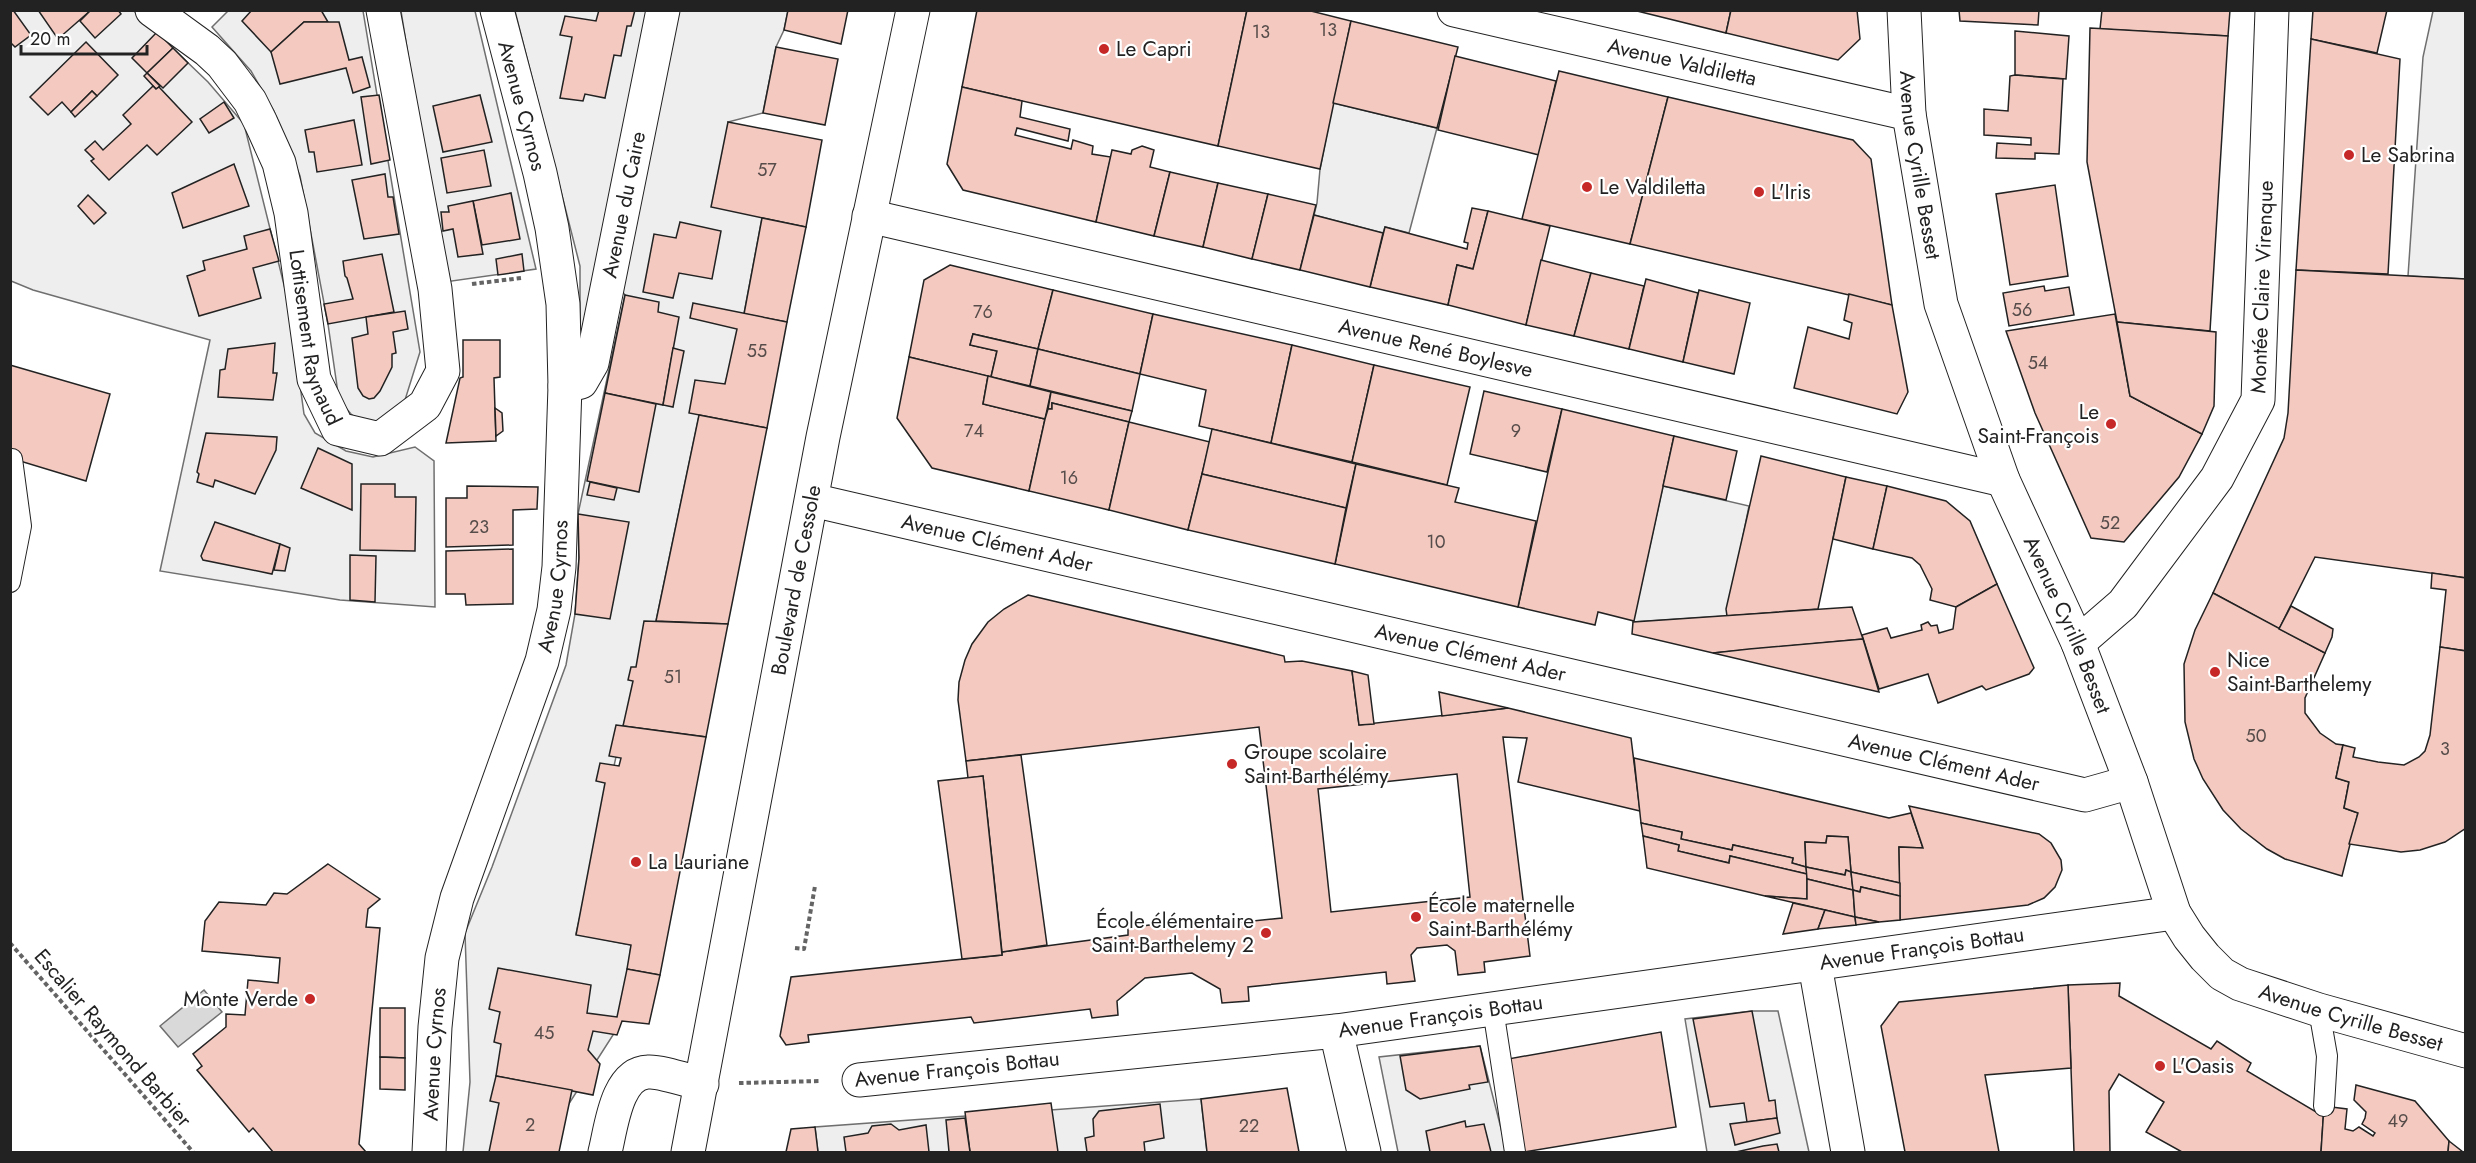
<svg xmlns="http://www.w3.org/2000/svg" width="2476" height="1163" viewBox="0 0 2476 1163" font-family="Jost,sans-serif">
  <rect width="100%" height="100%" fill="#fff"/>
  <g fill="#eee" stroke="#6f6f6f" stroke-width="1.5">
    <polygon points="10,11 134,11 208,82 244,124 289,305 304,414 315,433 346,451 373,457 415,447 434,461 435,607 340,600 160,571 210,340 33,290 11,281"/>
    <polygon points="228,11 363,11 420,352 405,400 394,416 365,425 351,414 339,400 328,324 300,176 274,111 251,71 212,27"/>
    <polygon points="401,11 475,11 536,269 445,282"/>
    <polygon points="515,11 649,11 580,352 580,266"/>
    <polygon points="676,11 788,11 784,30 776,47 763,113 728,122 762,218 744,314 725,384 699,416 656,621 623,726 576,934 631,945 622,1021 538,1152 463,1152 470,1082 465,933 492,867 566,665 575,614 579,558 578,514 625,295 618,286"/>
    <polygon points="2433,11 2465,11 2465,279 2408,276 2423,57"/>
    <polygon points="1333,103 1437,128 1409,233 1385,227 1383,233 1314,215 1317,203 1320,169"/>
    <polygon points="1663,486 1749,506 1727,616 1633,622"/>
    <polygon points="1752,1011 1778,1011 1809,1152 1707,1152 1685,1019"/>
    <polygon points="1480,1046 1507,1152 1398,1152 1379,1057"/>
    <polygon points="1201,1099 1207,1152 818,1152 815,1127"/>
  </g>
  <polygon fill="#d9d9d9" stroke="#6f6f6f" stroke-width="1.5" points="204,990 222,1012 178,1047 160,1026"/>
  <g fill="#f3c9c0" stroke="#222" stroke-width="1.5" fill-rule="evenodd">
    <polygon points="10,10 13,10 31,35 15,47 10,42"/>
    <polygon points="38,10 91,10 58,39"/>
    <polygon points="91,10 118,10 121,14 95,38 80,21"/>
    <polygon points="252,10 321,10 328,22 304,22 271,52 242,21"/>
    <polygon points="599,10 635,10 631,26 627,26 621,56 614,55 605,98 585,94 583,101 560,98 572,37 560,35 565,16 596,21"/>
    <polygon points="788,10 848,10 841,44 784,30"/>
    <polygon points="977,10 1247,10 1218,146 962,87"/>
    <polygon points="1247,10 1307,10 1351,21 1320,169 1218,146"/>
    <polygon points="1633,10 1731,10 1726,33"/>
    <polygon points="1731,10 1857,10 1860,39 1838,60 1726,33"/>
    <polygon points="1959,10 2039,10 2038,25 1960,21"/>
    <polygon points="2102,10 2230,10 2228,36 2100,29"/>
    <polygon points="2313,10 2387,10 2377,53 2311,39"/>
    <polygon points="1351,21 1458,47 1437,128 1333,103"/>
    <polygon points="304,22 339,22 349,60 362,57 370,87 353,93 346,68 280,84 271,52"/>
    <polygon points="2090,28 2228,36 2210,331 2117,322 2087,162"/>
    <polygon points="2015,31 2069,36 2066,79 2015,75"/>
    <polygon points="157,32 173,48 147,73 132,58"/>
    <polygon points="2311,39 2400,59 2388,274 2296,270"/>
    <polygon points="86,42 118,75 97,96 92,91 71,112 62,102 48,115 30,97"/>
    <polygon points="776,47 838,59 825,125 763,113"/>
    <polygon points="173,48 188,63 163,88 147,73"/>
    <polygon points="1455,56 1556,81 1539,155 1438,130"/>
    <polygon points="1559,71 1668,97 1630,244 1522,219"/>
    <polygon points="147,73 160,86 156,89 144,76"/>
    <polygon points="2015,75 2063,79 2059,154 2035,153 2035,159 1996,158 1997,143 2031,145 2031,138 1984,135 1984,109 2008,111 2010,76"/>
    <polygon points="153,86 156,89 159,87 192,122 157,155 147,145 109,180 91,161 94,159 85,150 95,141 103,150 131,124 123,115"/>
    <polygon points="962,87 1022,101 1020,117 1070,129 1068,141 1017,128 1015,135 1071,149 1073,140 1093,146 1092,154 1111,157 1096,222 963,190 947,164"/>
    <polygon points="92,91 97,96 75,117 71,112"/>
    <polygon points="379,95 390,160 371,164 361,97"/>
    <polygon points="480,95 492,142 443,152 433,106"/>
    <polygon points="1668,97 1853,140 1871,159 1892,305 1630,244"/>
    <polygon points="224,102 234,118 209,133 200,119"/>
    <polygon points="354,120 362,165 317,172 314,152 309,152 305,130"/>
    <polygon points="728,122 822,140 806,227 711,207"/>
    <polygon points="1142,146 1154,150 1150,167 1170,172 1154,236 1096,222 1112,150 1131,154 1132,150"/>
    <polygon points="484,150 491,186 447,193 441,158"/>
    <polygon points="234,164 249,206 183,228 172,193"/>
    <polygon points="1170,172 1218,183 1203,247 1154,236"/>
    <polygon points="385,174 388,197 393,197 399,234 364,239 352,180"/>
    <polygon points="1218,183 1268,194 1252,259 1203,247"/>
    <polygon points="2055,185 2068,276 2010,285 1996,194"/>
    <polygon points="511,193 520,239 482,245 473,201"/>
    <polygon points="1268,194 1316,205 1300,270 1252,259"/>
    <polygon points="88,195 106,213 94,224 78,206"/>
    <polygon points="473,201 483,254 458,257 453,229 443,231 441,212 449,212 448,206"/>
    <polygon points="1472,208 1488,211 1473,269 1457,265 1448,305 1370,287 1385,227 1467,249 1468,243 1464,242"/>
    <polygon points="1488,211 1550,226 1526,325 1448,305 1457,265 1473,269"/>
    <polygon points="1314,215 1383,233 1370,287 1300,270"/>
    <polygon points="762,218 806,227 787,322 744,314"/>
    <polygon points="680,222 721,231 712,279 679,273 673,298 643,292 654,234 676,238"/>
    <polygon points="270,229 279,261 253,268 261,298 199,316 187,276 205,270 203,261 247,249 244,236"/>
    <polygon points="382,254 394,312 328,324 324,304 353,299 347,278 345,276 343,261"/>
    <polygon points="522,254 524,271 498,275 496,259"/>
    <polygon points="1541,260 1591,273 1574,336 1526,325"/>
    <polygon points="950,265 1053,290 1038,349 973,334 970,345 997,351 991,377 909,357 924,280"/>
    <polygon points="2296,270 2466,279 2466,578 2315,557 2279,629 2213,593 2284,438 2288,413"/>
    <polygon points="1591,273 1644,286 1629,349 1574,336"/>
    <polygon points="1646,279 1698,293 1683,362 1629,349"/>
    <polygon points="2044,286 2045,291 2069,287 2074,315 2009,326 2003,293"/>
    <polygon points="1053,290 1153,314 1140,374 1038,349"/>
    <polygon points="1699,290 1750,303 1734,374 1683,362"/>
    <polygon points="1849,294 1892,305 1908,392 1897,414 1794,388 1808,327 1849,339 1852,323 1844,320"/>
    <polygon points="625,295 659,302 658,312 679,317 663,405 605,393"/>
    <polygon points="693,303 787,322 767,428 689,413 695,380 725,384 737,329 690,318"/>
    <polygon points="405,311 408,329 393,332 396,353 392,354 392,367 380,391 374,398 369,399 363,396 358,388 352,338 368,334 366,317"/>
    <polygon points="1153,314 1292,345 1271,443 1199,426 1206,390 1140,374"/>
    <polygon points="2115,314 2130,396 2202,434 2179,477 2124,542 2091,538 2035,413 2006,331"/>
    <polygon points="2117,322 2216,332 2214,406 2202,434 2130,396"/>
    <polygon points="973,334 1038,349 1030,386 991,377 997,351 970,345"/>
    <polygon points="463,340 500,340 500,377 494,378 496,441 446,443 460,378 463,377"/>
    <polygon points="275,343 273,373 277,373 273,400 218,397 220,370 225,369 228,349"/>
    <polygon points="1292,345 1374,365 1352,462 1271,443"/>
    <polygon points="673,348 684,351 673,407 663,405"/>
    <polygon points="1038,349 1140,374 1132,411 1030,386"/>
    <polygon points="909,357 988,376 983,404 1045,419 1029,491 932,468 897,418"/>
    <polygon points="10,365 110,394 86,481 10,458"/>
    <polygon points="1374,365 1470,387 1447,485 1352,462"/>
    <polygon points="988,376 1051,392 1045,419 983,404"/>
    <polygon points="1484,391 1562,409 1547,472 1470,454"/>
    <polygon points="1051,392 1132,411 1129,422 1052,403 1052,409 1048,409"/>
    <polygon points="605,393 656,404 639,492 587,481"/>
    <polygon points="1052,403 1129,422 1109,510 1029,491 1045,419 1048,409 1052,409"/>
    <polygon points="495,408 502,413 503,431 496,436"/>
    <polygon points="1562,409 1674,436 1634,621 1598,612 1595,625 1518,607"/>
    <polygon points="699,415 767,428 728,624 656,621"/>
    <polygon points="1129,422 1210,442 1188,530 1109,510"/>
    <polygon points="1212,429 1356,464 1346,508 1202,474"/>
    <polygon points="206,433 277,437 276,450 255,494 215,480 213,487 197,482 199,474 197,472"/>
    <polygon points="1674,436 1737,451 1726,500 1663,486"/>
    <polygon points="318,448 352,464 352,510 301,488"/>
    <polygon points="1761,456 1846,477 1818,609 1727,616 1726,609"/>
    <polygon points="1356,464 1459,488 1455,502 1536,521 1518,607 1335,564"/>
    <polygon points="1202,474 1346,508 1335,564 1188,530"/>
    <polygon points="1846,477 1887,486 1873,549 1833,539"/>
    <polygon points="590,482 617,488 614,500 587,495"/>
    <polygon points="361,484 395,484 395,497 416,497 415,551 360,550"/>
    <polygon points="467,486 538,487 537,509 513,510 513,545 446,547 446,498 467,498"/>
    <polygon points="1887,486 1946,501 1970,521 1997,584 1956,607 1930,600 1932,589 1920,565 1912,558 1873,549"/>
    <polygon points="578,514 629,522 610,619 575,614 579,558"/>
    <polygon points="215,522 280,544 272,574 203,560 201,556"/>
    <polygon points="280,544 290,548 285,571 274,570"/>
    <polygon points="513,549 513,604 466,605 465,594 446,594 446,551"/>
    <polygon points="350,555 376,556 375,602 350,600"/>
    <polygon points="2432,573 2466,578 2466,651 2440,647 2446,590 2431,588"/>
    <polygon points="1997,584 2034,668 2029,674 1986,690 1982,686 1938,703 1928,674 1879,689 1862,635 1887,628 1891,638 1922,630 1921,625 1928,622 1931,626 1937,625 1939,633 1953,629 1956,607"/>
    <polygon points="2213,593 2325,653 2305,698 2305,713 2320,733 2336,744 2343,745 2336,778 2349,782 2344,808 2358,813 2342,876 2285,859 2267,849 2241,829 2223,810 2203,779 2194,759 2185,722 2184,664 2195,630"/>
    <path d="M1028,595L1284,656L1285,662L1302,661L1352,671L1359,725L1508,708L1631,738L1640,811L1518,782L1527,738L1503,737L1530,956L1484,962L1485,972L1458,975L1455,951L1447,945L1417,948L1411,955L1415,981L1387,984L1386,972L1248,987L1249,1001L1222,1003L1220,989L1192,973L1145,978L1117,1001L1118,1015L1092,1018L1090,1009L974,1023L971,1017L808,1035L809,1042L786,1045L780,1036L791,977L1002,955V952L1128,935V928L1193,919L1195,927L1282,918L1259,727L966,761L958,700L959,682L965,660L972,644L988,622L1004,609ZM1457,774L1470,897L1331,912L1318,789Z"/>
    <polygon points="2291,606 2333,629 2332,637 2325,653 2279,629"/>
    <polygon points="1852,607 1863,639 1713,653 1632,634 1633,622"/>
    <polygon points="644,621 728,624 706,737 623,726 633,681 628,680 631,667 636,667"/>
    <polygon points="1863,639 1879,692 1713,653 1749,649"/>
    <polygon points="2440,647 2466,651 2466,828 2445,842 2420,850 2401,852 2349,844 2358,813 2344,808 2349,782 2336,778 2343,745 2355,748 2353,757 2378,762 2404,765 2419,757 2425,751 2430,735"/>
    <polygon points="1352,671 1368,675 1374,724 1359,725"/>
    <polygon points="1439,692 1508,708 1442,716"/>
    <polygon points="616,725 706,737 660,975 627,969 631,945 576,935 605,783 596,781 600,763 619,766 621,758 609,756"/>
    <polygon points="1021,755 1047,945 1002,952 983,776 968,778 966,761"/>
    <polygon points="1634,758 1889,818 1911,813 1923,848 1899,847 1900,883 1851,872 1848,837 1827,836 1826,843 1805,842 1806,867 1792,863 1793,858 1733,845 1732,850 1681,839 1682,832 1641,823"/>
    <polygon points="983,776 1002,955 962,959 938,781"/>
    <polygon points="1909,806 2039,834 2051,843 2061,860 2062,870 2055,887 2044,898 2028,905 1900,920 1899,847 1923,848"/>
    <polygon points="1641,823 1682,832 1681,839 1732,850 1733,845 1793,858 1792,863 1806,867 1807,874 1730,856 1729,863 1678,851 1679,845 1643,836"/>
    <polygon points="1643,836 1679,845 1678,851 1729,863 1730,856 1807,874 1807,899 1765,896 1647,868"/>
    <polygon points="1827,836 1848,837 1851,872 1846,870 1845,875 1806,867 1805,842 1826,843"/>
    <polygon points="328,864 380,899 368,909 366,927 380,928 359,1144 366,1152 273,1152 253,1128 249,1132 197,1070 202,1066 193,1054 226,1027 226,1014 245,1015 248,980 278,983 280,958 202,951 205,921 219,902 266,905 274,893 287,894"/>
    <polygon points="1806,867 1845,875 1846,870 1851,872 1853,890 1807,879"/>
    <polygon points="1851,872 1900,883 1900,896 1861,887 1860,892 1853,890"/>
    <polygon points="1807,879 1853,890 1855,917 1765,896 1807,899"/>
    <polygon points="1861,887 1900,896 1900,920 1879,922 1855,917 1853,890 1860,892"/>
    <polygon points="1793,903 1825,910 1818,929 1783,934"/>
    <polygon points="1825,910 1855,917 1856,925 1818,929"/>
    <polygon points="1855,917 1879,922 1856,925"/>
    <polygon points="498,968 591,985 587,1013 617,1017 627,969 660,975 649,1024 622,1021 617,1035 593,1031 588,1050 600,1064 593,1095 496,1076 501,1044 494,1042 500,1012 489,1009"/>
    <polygon points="2120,983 2119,996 2211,1049 2217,1041 2251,1063 2247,1071 2316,1112 2316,1106 2324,1106 2321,1152 2182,1152 2146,1132 2164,1102 2119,1074 2109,1091 2110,1152 2074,1152 2068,985"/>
    <polygon points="2068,985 2071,1068 1985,1075 1999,1152 1905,1152 1881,1026 1899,1002"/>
    <polygon points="380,1008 405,1008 405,1058 380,1057"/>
    <polygon points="1752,1011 1769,1101 1775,1100 1777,1118 1747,1122 1744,1103 1710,1107 1693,1019"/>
    <polygon points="1661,1032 1676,1127 1524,1152 1508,1059"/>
    <polygon points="1480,1046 1488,1082 1469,1085 1470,1089 1420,1099 1406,1090 1400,1056"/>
    <polygon points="380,1057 405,1058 405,1090 380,1089"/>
    <polygon points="496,1076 572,1090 559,1152 489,1152 499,1103 490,1101"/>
    <polygon points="2356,1085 2415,1101 2449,1141 2448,1152 2321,1152 2324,1106 2347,1109 2345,1129 2353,1131 2359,1127 2373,1136 2375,1133 2362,1124 2365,1118 2366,1112 2354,1100"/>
    <polygon points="1287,1088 1299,1152 1207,1152 1201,1099"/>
    <polygon points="1051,1103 1058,1152 970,1152 965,1112"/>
    <polygon points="1160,1104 1164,1138 1144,1142 1145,1152 1087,1152 1085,1138 1094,1136 1093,1119 1099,1111"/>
    <polygon points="965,1118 970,1152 949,1152 946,1120"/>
    <polygon points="1777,1118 1780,1133 1735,1145 1730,1124"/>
    <polygon points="1465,1121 1466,1127 1484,1124 1491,1152 1430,1152 1426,1131"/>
    <polygon points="891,1124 899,1130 926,1125 929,1152 846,1152 844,1137 868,1133 872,1126"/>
    <polygon points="815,1127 818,1152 786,1152 791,1129"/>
    <polygon points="2449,1141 2463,1152 2448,1152"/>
    <polygon points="1777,1144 1779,1152 1736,1152 1763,1146"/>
  </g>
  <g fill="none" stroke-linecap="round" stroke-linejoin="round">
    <g stroke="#222" stroke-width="22">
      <g id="service">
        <polyline points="10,582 21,526 12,459"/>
        <polyline points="1493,1009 1515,1152"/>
        <polyline points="2319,1010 2327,1056 2324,1106"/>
      </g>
    </g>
    <g stroke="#222" stroke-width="35">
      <g id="minor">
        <path id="s1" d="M152,10L207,50L222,64L250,101L261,123L279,163L291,213L314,379L338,429L380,439L425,405L443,371L435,289L383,10"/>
        <path id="s2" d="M1454,10L1909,114"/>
        <path id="s3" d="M869,216L2003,480"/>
        <path id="s4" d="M565,386L581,382L592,363L663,10"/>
        <path id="s5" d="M812,500L2085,795L2131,782"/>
        <path id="s6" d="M2078,643L2123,604L2217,478L2258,400L2272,10"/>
        <polyline points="1815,965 1848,1152"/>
        <polyline points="1336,1031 1364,1152"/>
        <path id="s7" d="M859,1080L1336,1031L2174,913"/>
        <path id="s8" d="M429,1152L435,1027L442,958L457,898L542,661L554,610L559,567L565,386L563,304L552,228L540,173L497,10"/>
        <path d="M605,1152C611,1129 616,1073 648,1072C660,1071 689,1081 702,1084"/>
      </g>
    </g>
    <g stroke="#222" stroke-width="35">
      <g id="tertiary">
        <path id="s9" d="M1904,10L1909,114L1941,304L2003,480L2078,643L2131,782L2174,913L2189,937L2205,957L2222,974L2240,984L2319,1010L2466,1051"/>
      </g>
    </g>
    <g stroke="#222" stroke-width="35">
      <g id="primary">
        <path id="s10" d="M688,1152L823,437L913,10"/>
      </g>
    </g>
    <g stroke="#646464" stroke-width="4" stroke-dasharray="4.5 3" stroke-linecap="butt">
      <polyline points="472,284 521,278"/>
      <polyline points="10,943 193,1152"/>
      <polyline points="795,948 804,949 815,886"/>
      <polyline points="739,1083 821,1081"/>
    </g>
    <use href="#service" stroke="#fff" stroke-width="20"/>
    <use href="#minor" stroke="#fff" stroke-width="33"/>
    <use href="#tertiary" stroke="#fff" stroke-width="33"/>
    <use href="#primary" stroke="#fff" stroke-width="33"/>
  </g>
  <g fill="#c62828" stroke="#fff" stroke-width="2">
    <circle cx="1104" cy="49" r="6"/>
    <circle cx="2349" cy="155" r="6"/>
    <circle cx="1587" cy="187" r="6"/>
    <circle cx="1759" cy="192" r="6"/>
    <circle cx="2111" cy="424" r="6"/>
    <circle cx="2215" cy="672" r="6"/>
    <circle cx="1232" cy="764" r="6"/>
    <circle cx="636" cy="862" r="6"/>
    <circle cx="1416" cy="917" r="6"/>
    <circle cx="1266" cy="933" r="6"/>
    <circle cx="310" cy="999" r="6"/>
    <circle cx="2160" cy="1066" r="6"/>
  </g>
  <g text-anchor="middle" stroke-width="4.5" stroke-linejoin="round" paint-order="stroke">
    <g font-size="18" fill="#564c4a">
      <text x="1328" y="36">13</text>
      <text x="1261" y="38">13</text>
      <text x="767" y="176">57</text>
      <text x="2022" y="316">56</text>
      <text x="983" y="318">76</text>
      <text x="757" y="357">55</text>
      <text x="2038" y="369">54</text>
      <text x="974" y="437">74</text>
      <text x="1516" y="437">9</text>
      <text x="1069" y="484">16</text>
      <text x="2110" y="529">52</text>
      <text x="479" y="533">23</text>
      <text x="1436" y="548">10</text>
      <text x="673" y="683">51</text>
      <text x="2256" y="742">50</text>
      <text x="2445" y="755">3</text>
      <text x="544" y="1039">45</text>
      <text x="2398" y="1127">49</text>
      <text x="530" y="1131">2</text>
      <text x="1249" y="1132">22</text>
    </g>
    <g font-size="21" fill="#222" stroke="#fff" text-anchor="start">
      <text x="1116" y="56">Le Capri</text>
      <text x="2361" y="162">Le Sabrina</text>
      <text x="1599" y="194">Le Valdiletta</text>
      <text x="1771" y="199">L'Iris</text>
      <text x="2099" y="419" text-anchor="end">Le<tspan x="2099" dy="24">Saint-François</tspan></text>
      <text x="2227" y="667">Nice<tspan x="2227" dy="24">Saint-Barthelemy</tspan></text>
      <text x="1244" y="759">Groupe scolaire<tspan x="1244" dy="24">Saint-Barthélémy</tspan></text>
      <text x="648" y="869">La Lauriane</text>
      <text x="1428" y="912">École maternelle<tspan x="1428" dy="24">Saint-Barthélémy</tspan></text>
      <text x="1254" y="928" text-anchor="end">École élémentaire<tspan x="1254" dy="24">Saint-Barthelemy 2</tspan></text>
      <text x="298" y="1006" text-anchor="end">Monte Verde</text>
      <text x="2172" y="1073">L'Oasis</text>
    </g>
    <g font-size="21" fill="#222" stroke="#fff">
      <text dy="7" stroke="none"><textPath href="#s2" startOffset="234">Avenue Valdiletta</textPath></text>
      <text transform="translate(522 106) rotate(75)" y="7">Avenue Cyrnos</text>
      <text dy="7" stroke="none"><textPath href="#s9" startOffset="156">Avenue Cyrille Besset</textPath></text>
      <text dy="7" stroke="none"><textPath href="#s4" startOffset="200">Avenue du Caire</textPath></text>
      <text dy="7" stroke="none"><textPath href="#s6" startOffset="418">Montée Claire Virenque</textPath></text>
      <text dy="7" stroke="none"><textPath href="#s1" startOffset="382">Lottisement Raynaud</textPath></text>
      <text dy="7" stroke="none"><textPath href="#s3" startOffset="582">Avenue René Boylesve</textPath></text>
      <text dy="7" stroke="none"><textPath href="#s5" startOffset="190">Avenue Clément Ader</textPath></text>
      <text dy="7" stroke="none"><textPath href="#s10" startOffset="582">Boulevard de Cessole</textPath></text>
      <text dy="7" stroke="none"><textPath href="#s8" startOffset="584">Avenue Cyrnos</textPath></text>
      <text dy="7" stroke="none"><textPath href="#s9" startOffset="642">Avenue Cyrille Besset</textPath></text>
      <text dy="7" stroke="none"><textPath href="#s5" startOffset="676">Avenue Clément Ader</textPath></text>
      <text dy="7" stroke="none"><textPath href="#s5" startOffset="1162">Avenue Clément Ader</textPath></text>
      <text dy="7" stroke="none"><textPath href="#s7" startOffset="1071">Avenue François Bottau</textPath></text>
      <text dy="7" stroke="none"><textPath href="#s7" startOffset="585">Avenue François Bottau</textPath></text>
      <text dy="7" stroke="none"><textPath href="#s9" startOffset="1164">Avenue Cyrille Besset</textPath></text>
      <text transform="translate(113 1038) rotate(49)" y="7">Escalier Raymond Barbier</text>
      <text dy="7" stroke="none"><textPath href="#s8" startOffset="98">Avenue Cyrnos</textPath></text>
      <text transform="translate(957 1069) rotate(-6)" y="7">Avenue François Bottau</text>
    </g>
  </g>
  <rect width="2476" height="1163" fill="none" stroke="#222222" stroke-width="24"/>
  <path d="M21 45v9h126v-9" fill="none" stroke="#222222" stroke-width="3"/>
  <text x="30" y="45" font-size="18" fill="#222222" stroke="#ffffff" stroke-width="4.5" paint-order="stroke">20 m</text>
</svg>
